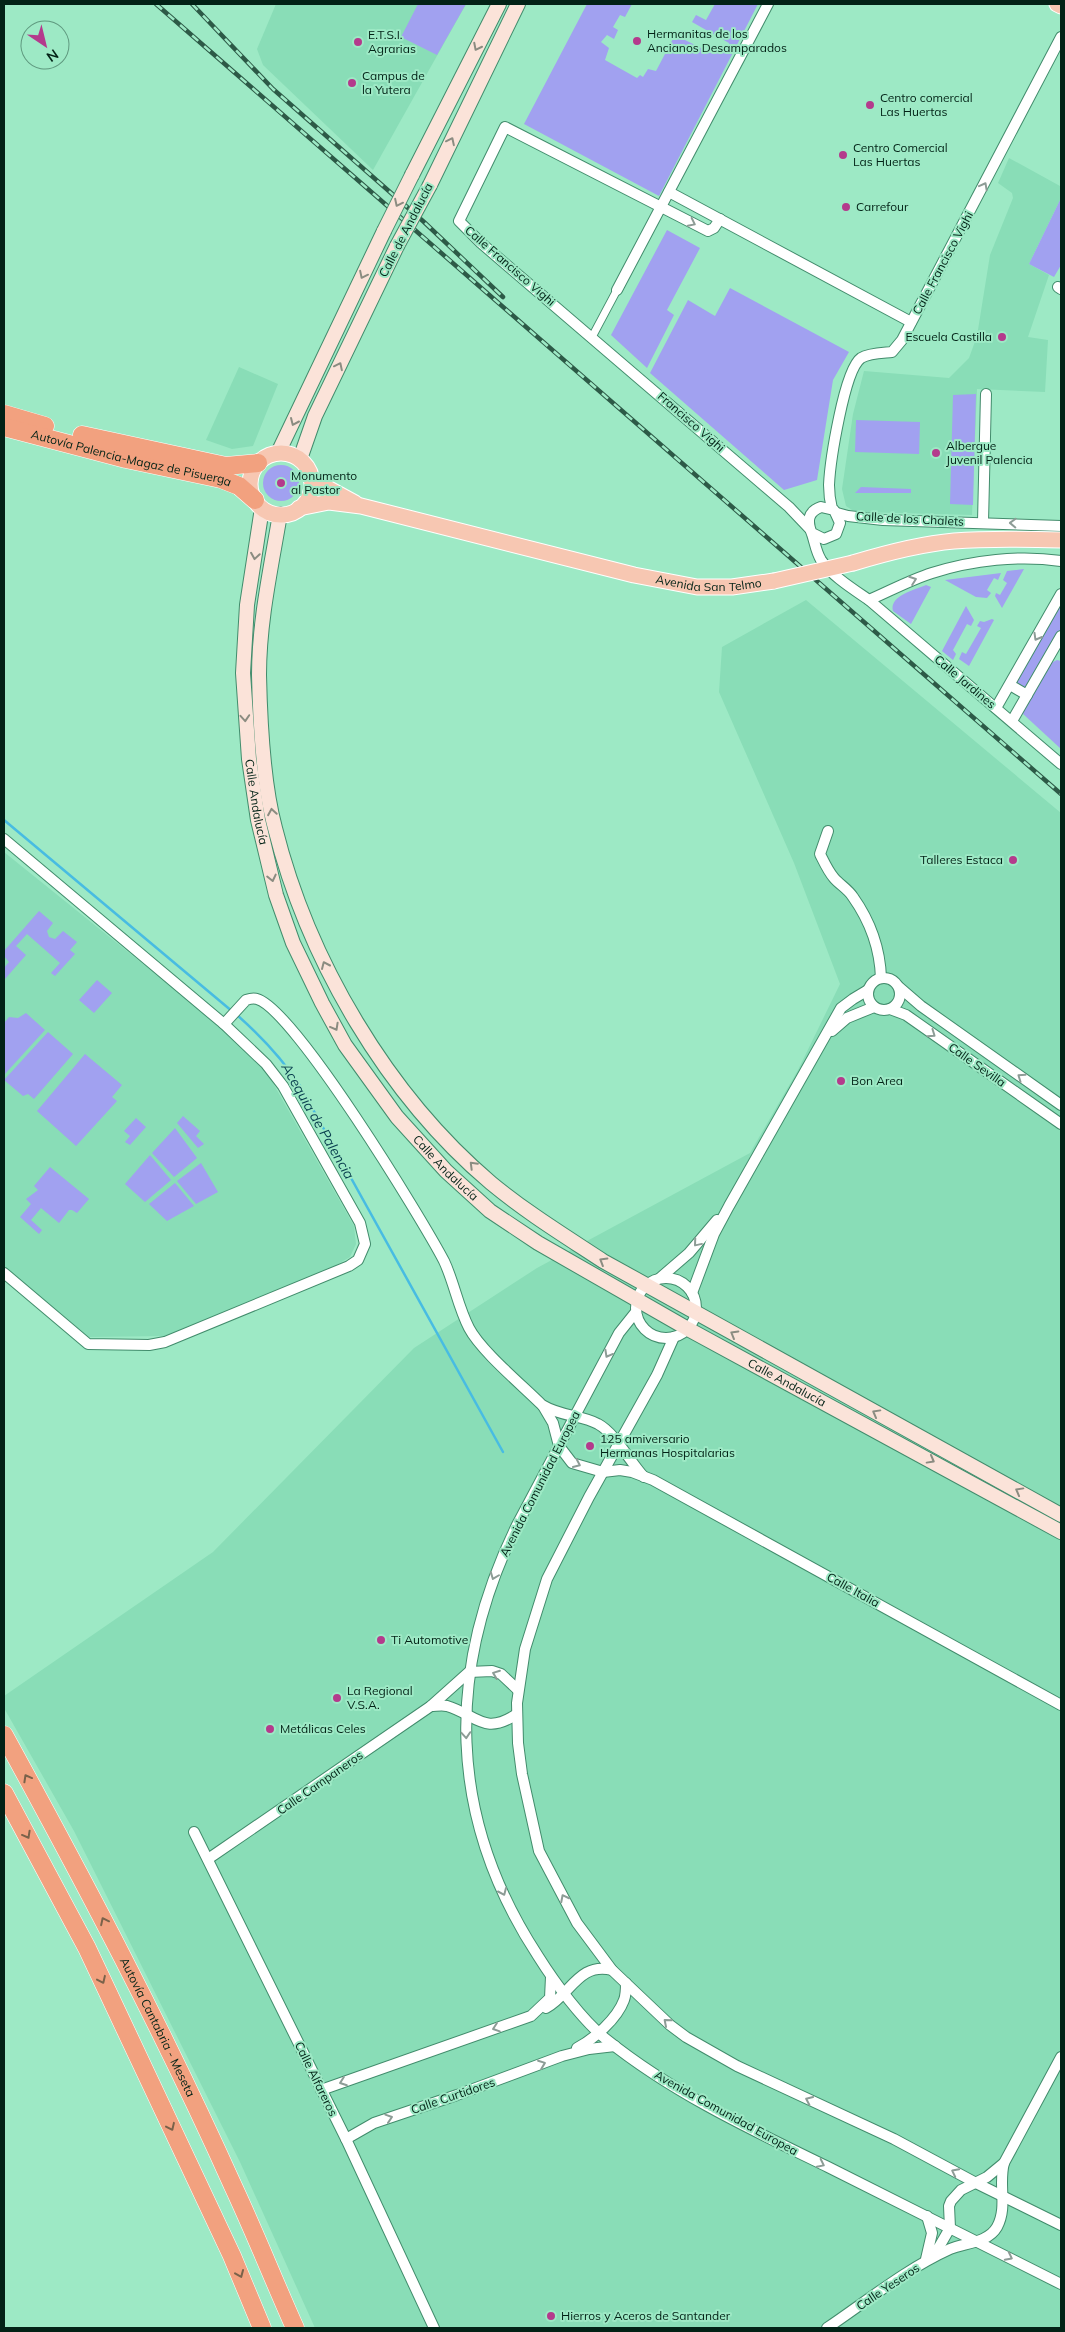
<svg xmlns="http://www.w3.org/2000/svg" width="1065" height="2332" viewBox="0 0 1065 2332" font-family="Mulish,sans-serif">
  <rect width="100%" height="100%" fill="#9de9c5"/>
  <g fill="#89ddb7">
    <polygon points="276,4 466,4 373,170 263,65 257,49"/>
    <polygon points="1009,158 1060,186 1061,190 1061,198 1029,264 1049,275 1028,337 1048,340 1045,392 977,389 972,515 859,512 852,510 846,506 842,489 853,414 864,371 949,378 969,358 977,336 990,255 1013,198 1012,193 998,183"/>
    <polygon points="239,367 278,384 253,446 232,449 206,440"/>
    <polygon points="806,600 1061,813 1061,2328 315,2328 240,2162 74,1831 4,1708 4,1696 213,1552 414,1348 537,1268 750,1153 798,1070 840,984 794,863 719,692 722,647"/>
    <polygon points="4,852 194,1005 229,1035 265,1069 354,1226 356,1244 350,1257 323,1273 165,1336 89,1337 4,1266"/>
  </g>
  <g fill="#a1a1f0">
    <polygon points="418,4 466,4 437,55 401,37"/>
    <polygon points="587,4 632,4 625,17 620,15 613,27 618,30 614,39 607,35 601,42 609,48 605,60 637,78 640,75 643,77 648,69 656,71 675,35 713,54 718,49 724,52 727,51 730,47 729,43 692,22 696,15 706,20 715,4 758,4 659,196 524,124"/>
    <polygon points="1061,198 1061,265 1054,277 1029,264"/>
    <polygon points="667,230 700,248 667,310 674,315 647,368 611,335"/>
    <polygon points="730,288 849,352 833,380 817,480 784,490 650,373 688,300 715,316"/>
    <polygon points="976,394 973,505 950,504 953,395"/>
    <polygon points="856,420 920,422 919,454 855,452"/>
    <circle cx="281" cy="483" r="18"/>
    <polygon points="861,487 911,489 911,493 855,493"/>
    <polygon points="1024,569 1002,608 995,596 996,593 1000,595 1007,583 1003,580 1007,571"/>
    <polygon points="1001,573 998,580 994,578 987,590 991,593 987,598 976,597 945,580"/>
    <path d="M926,585L931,587L911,624L893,611C889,596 914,590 926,585Z"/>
    <polygon points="1061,594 1061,634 1027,695 1010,685"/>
    <polygon points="966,606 974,620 971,626 967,624 953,650 956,654 953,660 942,651"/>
    <polygon points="992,619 994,620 969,666 959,659 962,652 966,654 981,628 977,626 980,621 984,622"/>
    <polygon points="1057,660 1061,661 1061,749 1022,713 1051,663"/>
    <polygon points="39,911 53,923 47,931 49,937 55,939 63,931 77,942 70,950 75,954 55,976 51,973 60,963 27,934 16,946 26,955 5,979 4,968 9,962 4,956 4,951"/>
    <polygon points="97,980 112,993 94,1013 79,1000"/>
    <polygon points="26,1013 45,1030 4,1075 4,1023 9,1017 18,1018"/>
    <polygon points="48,1032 73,1054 34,1099 28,1094 23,1096 4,1080"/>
    <polygon points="85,1054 122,1085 112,1097 117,1101 76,1146 37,1111"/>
    <polygon points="183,1116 200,1131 196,1136 204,1144 198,1148 177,1123"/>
    <polygon points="136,1118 146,1127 130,1145 125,1142 130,1136 124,1131"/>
    <polygon points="175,1128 197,1158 174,1177 152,1153"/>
    <polygon points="150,1155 171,1180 145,1202 125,1184"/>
    <polygon points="201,1163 218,1192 196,1204 177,1181"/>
    <polygon points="50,1167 89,1199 77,1213 72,1210 69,1210 59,1223 41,1208 31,1220 42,1230 39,1234 20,1217 31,1204 26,1199 38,1190 34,1186"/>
    <polygon points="175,1183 194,1206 167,1221 149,1204"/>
  </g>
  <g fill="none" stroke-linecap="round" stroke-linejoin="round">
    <g stroke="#48bce2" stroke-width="2.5">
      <polyline points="4,820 233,1012"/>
      <path d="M237,1015C262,1037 282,1058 300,1086L503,1452"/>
    </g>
    <g stroke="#428c6c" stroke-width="9">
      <polyline id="pedestrian" points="592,337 617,290"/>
    </g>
    <g stroke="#428c6c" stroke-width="12">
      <g id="minor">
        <polyline points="669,192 911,322"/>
        <polyline points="720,219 714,228 708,231 505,127 459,221 481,243 789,507 809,528"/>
        <polyline points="1058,287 1061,289"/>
        <polyline points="617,290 768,4"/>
        <path d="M832,509C830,501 829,493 829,485C830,463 844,370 861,358C869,353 882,353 892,352L902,340L1061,37"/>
        <polyline points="837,513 848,516 883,520 1061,526"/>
        <polyline points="983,522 986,394"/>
        <path d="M812,533L824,539L836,534L840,523L834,510L821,507C807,512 807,522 812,534C815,543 816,552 821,560C832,576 853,589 869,600L1061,764"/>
        <path d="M869,600C890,591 910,580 932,573C973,560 1019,555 1061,561"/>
        <polyline points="1010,685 1027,695"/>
        <polyline points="996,708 1061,594"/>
        <polyline points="1012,721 1061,636"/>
        <path d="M828,831L820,854C824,862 828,871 834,878C840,885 848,889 853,897C870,921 880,949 881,978"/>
        <polyline points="4,839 224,1024"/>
        <circle cx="884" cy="994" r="16"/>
        <polyline points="899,987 921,1006 1061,1105"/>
        <polyline points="890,1009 906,1015 1061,1124"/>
        <polyline points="832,1031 847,1018 874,1007"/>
        <path d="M4,1273L88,1344L149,1345L165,1342L349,1266L358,1260L365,1244L360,1223L283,1086L266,1064L224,1024L246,1000C249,999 254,998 257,999C294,1009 422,1219 444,1261C454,1282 458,1307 469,1328C481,1351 522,1385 542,1405C562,1417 582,1415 598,1424C615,1433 630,1462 644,1477"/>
        <circle cx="666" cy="1308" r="30"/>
        <polyline points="660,1278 689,1253 717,1220"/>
        <polyline points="692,1293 714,1234 729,1206 841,1008 853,999 868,990"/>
        <path d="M635,1313L619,1333L518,1523C445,1670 447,1817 538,1956C555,1983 582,2020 607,2040C673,2093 752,2130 828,2167C906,2206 983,2245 1061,2284"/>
        <polyline points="674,1337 657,1375 589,1497 547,1579 525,1649 517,1703 518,1743 522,1774 539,1851 577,1923 612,1970 670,2025 686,2037 737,2066 894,2139 976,2183 1061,2225"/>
        <polyline points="543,1406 553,1423 559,1446 572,1463 603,1472 620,1470 632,1472 653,1480 1061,1705"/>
        <path d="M431,1706C436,1706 442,1705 447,1706C477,1715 484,1736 517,1714"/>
        <polyline points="194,1832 346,2139 434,2328"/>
        <polyline points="208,1859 431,1706 469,1672 492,1671 501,1674 518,1690"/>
        <path d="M546,2008C571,1994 579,1962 612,1970"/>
        <path d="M577,2048C594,2039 617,2019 624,2000C626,1995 626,1988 626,1983"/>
        <polyline points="321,2090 531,2016 550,1998 551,1977"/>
        <polyline points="346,2139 374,2123 457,2095 562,2056 589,2049 615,2046"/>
        <polyline points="930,2256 939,2247 950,2228 949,2206 951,2201 961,2190 987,2177 1004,2163 1061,2057"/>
        <polyline points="926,2259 932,2233 927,2216"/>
        <path d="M827,2328C867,2301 906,2269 950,2249C964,2243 988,2243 997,2227C1008,2207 998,2184 1004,2163"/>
      </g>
    </g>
    <g stroke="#428c6c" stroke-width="16">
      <g id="secondary">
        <polyline points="412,175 499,4"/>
        <polyline points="430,185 518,4"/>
        <polyline points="278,453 384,231"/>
        <polyline points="300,459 315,416 397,246"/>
        <path id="s1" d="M262,508L247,605L243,673L249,759L258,820L276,895L293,943L322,1003L345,1045L397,1117L446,1171L490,1211L538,1243L688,1329L1061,1532"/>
        <path d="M280,514C271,568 259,621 259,675C260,721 263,784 275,828C308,960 387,1095 491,1183C526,1212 565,1236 603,1261L1061,1515"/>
      </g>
    </g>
    <g stroke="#fff" stroke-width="17">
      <g id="primary">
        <polyline points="1057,4 1061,6"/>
        <circle cx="281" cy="484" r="31"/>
        <polyline points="311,479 355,503"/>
        <path id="s2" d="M299,508L329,502L361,506L634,575L697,587H732L774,581"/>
        <path d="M853,563C886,553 920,544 954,541C990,538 1026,539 1061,540"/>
      </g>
    </g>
    <g stroke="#fff" stroke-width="19">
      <g id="motorway">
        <polyline points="4,414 45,426"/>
        <path id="s3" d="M4,427L126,459L221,479L239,486L255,500"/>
        <polyline points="82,435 226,466 258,463"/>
        <path id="s4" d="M4,1735C85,1883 164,2032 233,2186C255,2233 274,2281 295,2328"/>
        <polyline points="4,1793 87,1948 232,2256 262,2328"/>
      </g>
    </g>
    <use href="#pedestrian" stroke="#fff" stroke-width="7"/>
    <use href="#minor" stroke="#fff" stroke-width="10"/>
    <use href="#secondary" stroke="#fbe3d9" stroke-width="14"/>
    <use href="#primary" stroke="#f7c7b2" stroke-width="15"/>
    <use href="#motorway" stroke="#f2a17f" stroke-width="18"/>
    <g stroke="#2d5a47" stroke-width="4.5">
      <g id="rail">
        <polyline points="156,4 1061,794"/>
        <polyline points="192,4 273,89 424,222 503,297"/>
      </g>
    </g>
    <use href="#rail" stroke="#9de9c5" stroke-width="2.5" stroke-dasharray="8" stroke-linecap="butt"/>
    <g stroke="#428c6c" stroke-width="16" stroke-linecap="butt">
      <g id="secondary-bridge">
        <polyline points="384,231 412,175"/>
        <polyline points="397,246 430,185"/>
      </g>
    </g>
    <g stroke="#fff" stroke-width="17" stroke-linecap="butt">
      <polyline id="primary-bridge" points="774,581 853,563"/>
    </g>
    <use href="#secondary-bridge" stroke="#fbe3d9" stroke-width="14"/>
    <use href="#primary-bridge" stroke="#f7c7b2" stroke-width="15"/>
  </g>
  <defs><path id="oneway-chevron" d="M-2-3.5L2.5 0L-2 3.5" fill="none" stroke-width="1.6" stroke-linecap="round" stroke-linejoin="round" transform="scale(1.25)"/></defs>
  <g stroke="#8b8c81">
    <use href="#oneway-chevron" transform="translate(477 47) rotate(117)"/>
    <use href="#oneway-chevron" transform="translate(451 141) rotate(-64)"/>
    <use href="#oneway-chevron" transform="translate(398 203) rotate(116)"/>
    <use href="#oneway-chevron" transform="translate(363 275) rotate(116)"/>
    <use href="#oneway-chevron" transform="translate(339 366) rotate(-64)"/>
    <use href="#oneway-chevron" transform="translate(294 422) rotate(114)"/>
    <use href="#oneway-chevron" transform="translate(255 556) rotate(99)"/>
    <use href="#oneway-chevron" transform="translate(245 718) rotate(86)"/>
    <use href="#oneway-chevron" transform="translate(272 812) rotate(-99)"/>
    <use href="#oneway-chevron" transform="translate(272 878) rotate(77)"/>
    <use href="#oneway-chevron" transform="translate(325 965) rotate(-114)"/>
    <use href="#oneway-chevron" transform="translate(335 1027) rotate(61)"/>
    <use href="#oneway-chevron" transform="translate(473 1165) rotate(-135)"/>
    <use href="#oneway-chevron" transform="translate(603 1261) rotate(-149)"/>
    <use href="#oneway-chevron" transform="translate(734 1334) rotate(-150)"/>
    <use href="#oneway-chevron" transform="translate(876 1413) rotate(-151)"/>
    <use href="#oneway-chevron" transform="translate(931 1460) rotate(29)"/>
    <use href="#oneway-chevron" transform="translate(1019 1491) rotate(-151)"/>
  </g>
  <g stroke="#8d9c96">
    <use href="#oneway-chevron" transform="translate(984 186) rotate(-62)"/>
    <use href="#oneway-chevron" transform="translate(692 223) rotate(26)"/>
    <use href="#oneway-chevron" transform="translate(1013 523) rotate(-178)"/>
    <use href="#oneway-chevron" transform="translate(913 580) rotate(-20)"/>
    <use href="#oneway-chevron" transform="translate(1037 637) rotate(120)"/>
    <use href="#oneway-chevron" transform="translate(932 1034) rotate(35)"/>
    <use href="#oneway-chevron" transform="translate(1021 1077) rotate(-145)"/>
    <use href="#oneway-chevron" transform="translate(697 1243) rotate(130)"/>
    <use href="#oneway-chevron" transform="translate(608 1354) rotate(119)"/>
    <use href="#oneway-chevron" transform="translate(577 1464) rotate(25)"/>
    <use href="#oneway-chevron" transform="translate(494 1576) rotate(111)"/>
    <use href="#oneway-chevron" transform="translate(496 1674) rotate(-159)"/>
    <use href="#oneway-chevron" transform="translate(466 1735) rotate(86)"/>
    <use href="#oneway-chevron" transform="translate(503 1892) rotate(66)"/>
    <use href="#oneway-chevron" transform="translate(564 1898) rotate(-117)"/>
    <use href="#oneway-chevron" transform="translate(667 2022) rotate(-139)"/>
    <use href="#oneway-chevron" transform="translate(496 2028) rotate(161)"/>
    <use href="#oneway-chevron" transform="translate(542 2064) rotate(-21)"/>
    <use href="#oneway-chevron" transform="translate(343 2082) rotate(160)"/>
    <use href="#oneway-chevron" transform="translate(809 2100) rotate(-155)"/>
    <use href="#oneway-chevron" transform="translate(389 2118) rotate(-18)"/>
    <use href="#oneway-chevron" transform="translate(821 2164) rotate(26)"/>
    <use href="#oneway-chevron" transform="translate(955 2172) rotate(-153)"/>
    <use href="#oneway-chevron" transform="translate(1009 2257) rotate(27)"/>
  </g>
  <g stroke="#7a624a">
    <use href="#oneway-chevron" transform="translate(27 1778) rotate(-119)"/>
    <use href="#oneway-chevron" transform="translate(27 1835) rotate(61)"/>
    <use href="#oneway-chevron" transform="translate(104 1921) rotate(-116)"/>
    <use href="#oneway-chevron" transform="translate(102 1980) rotate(65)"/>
    <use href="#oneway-chevron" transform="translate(171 2127) rotate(65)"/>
    <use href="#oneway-chevron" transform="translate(240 2274) rotate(67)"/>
  </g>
  <g fill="#b43a8c" stroke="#9de9c5" stroke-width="2">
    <circle cx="637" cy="41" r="5"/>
    <circle cx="358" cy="42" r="5"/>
    <circle cx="352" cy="83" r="5"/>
    <circle cx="870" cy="105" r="5"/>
    <circle cx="843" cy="155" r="5"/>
    <circle cx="846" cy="207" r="5"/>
    <circle cx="1002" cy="337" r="5"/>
    <circle cx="936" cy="453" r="5"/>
    <circle cx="281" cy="483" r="5"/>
    <circle cx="1013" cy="860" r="5"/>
    <circle cx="841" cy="1081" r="5"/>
    <circle cx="590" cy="1446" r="5"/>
    <circle cx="381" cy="1640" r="5"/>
    <circle cx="337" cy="1698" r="5"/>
    <circle cx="270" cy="1729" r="5"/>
    <circle cx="551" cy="2316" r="5"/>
  </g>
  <g text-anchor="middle" stroke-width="4" stroke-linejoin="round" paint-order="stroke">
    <g font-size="12" fill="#022216" stroke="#9de9c5" text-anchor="start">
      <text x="647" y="38">Hermanitas de los<tspan x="647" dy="14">Ancianos Desamparados</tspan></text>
      <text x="368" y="39">E.T.S.I.<tspan x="368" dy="14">Agrarias</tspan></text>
      <text x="362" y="80">Campus de<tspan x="362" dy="14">la Yutera</tspan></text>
      <text x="880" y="102">Centro comercial<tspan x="880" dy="14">Las Huertas</tspan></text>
      <text x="853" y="152">Centro Comercial<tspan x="853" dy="14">Las Huertas</tspan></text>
      <text x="856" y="211">Carrefour</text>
      <text x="992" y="341" text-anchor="end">Escuela Castilla</text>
      <text x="946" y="450">Albergue<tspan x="946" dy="14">Juvenil Palencia</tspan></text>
      <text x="291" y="480">Monumento<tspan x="291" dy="14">al Pastor</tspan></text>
      <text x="1003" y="864" text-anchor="end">Talleres Estaca</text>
      <text x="851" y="1085">Bon Area</text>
      <text x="600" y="1443">125 amiversario<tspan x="600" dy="14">Hermanas Hospitalarias</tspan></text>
      <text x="391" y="1644">Ti Automotive</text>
      <text x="347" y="1695">La Regional<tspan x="347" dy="14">V.S.A.</tspan></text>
      <text x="280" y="1733">Metálicas Celes</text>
      <text x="561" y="2320">Hierros y Aceros de Santander</text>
    </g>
    <g font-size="12" fill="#022216" stroke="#9de9c5">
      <text transform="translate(406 230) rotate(-63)" y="4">Calle de Andalucía</text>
      <text transform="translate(943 263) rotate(-62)" y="4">Calle Francisco Vighi</text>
      <text transform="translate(510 266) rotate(41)" y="4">Calle Francisco Vighi</text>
      <text transform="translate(691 422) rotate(41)" y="4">Francisco Vighi</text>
      <text dy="4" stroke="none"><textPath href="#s3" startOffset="131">Autovía Palencia-Magaz de Pisuerga</textPath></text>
      <text transform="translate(910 519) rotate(3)" y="4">Calle de los Chalets</text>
      <text dy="4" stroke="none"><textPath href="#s2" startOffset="420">Avenida San Telmo</textPath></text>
      <text transform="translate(965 682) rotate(40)" y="4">Calle Jardines</text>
      <text dy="4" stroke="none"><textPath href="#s1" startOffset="296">Calle Andalucía</textPath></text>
      <text transform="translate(977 1065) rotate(35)" y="4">Calle Sevilla</text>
      <text dy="4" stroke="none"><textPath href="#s1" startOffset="716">Calle Andalucía</textPath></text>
      <text dy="4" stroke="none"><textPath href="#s1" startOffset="1121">Calle Andalucía</textPath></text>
      <text transform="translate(540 1484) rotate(-63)" y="4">Avenida Comunidad Europea</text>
      <text transform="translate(853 1590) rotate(29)" y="4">Calle Italia</text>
      <text transform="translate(320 1783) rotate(-35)" y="4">Calle Campaneros</text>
      <text dy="4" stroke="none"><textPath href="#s4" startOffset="330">Autovía Cantabria - Meseta</textPath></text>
      <text transform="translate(316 2079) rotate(64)" y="4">Calle Alfareros</text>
      <text transform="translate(453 2096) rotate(-19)" y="4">Calle Curtidores</text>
      <text transform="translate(726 2113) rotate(29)" y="4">Avenida Comunidad Europea</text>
      <text transform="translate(888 2287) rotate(-34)" y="4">Calle Yeseros</text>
    </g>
    <g font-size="14" font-style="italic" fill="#083d4d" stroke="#9de9c5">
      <text transform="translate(318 1121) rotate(60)" y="5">Acequia de Palencia</text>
    </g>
  </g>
  <rect width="1065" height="2332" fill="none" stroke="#022216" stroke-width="10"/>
  <g transform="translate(45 45) rotate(145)"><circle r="24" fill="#9de9c5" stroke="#5f997f"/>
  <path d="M0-4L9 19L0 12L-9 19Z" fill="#b43a8c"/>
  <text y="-8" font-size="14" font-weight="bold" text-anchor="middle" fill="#022216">N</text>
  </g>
</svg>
